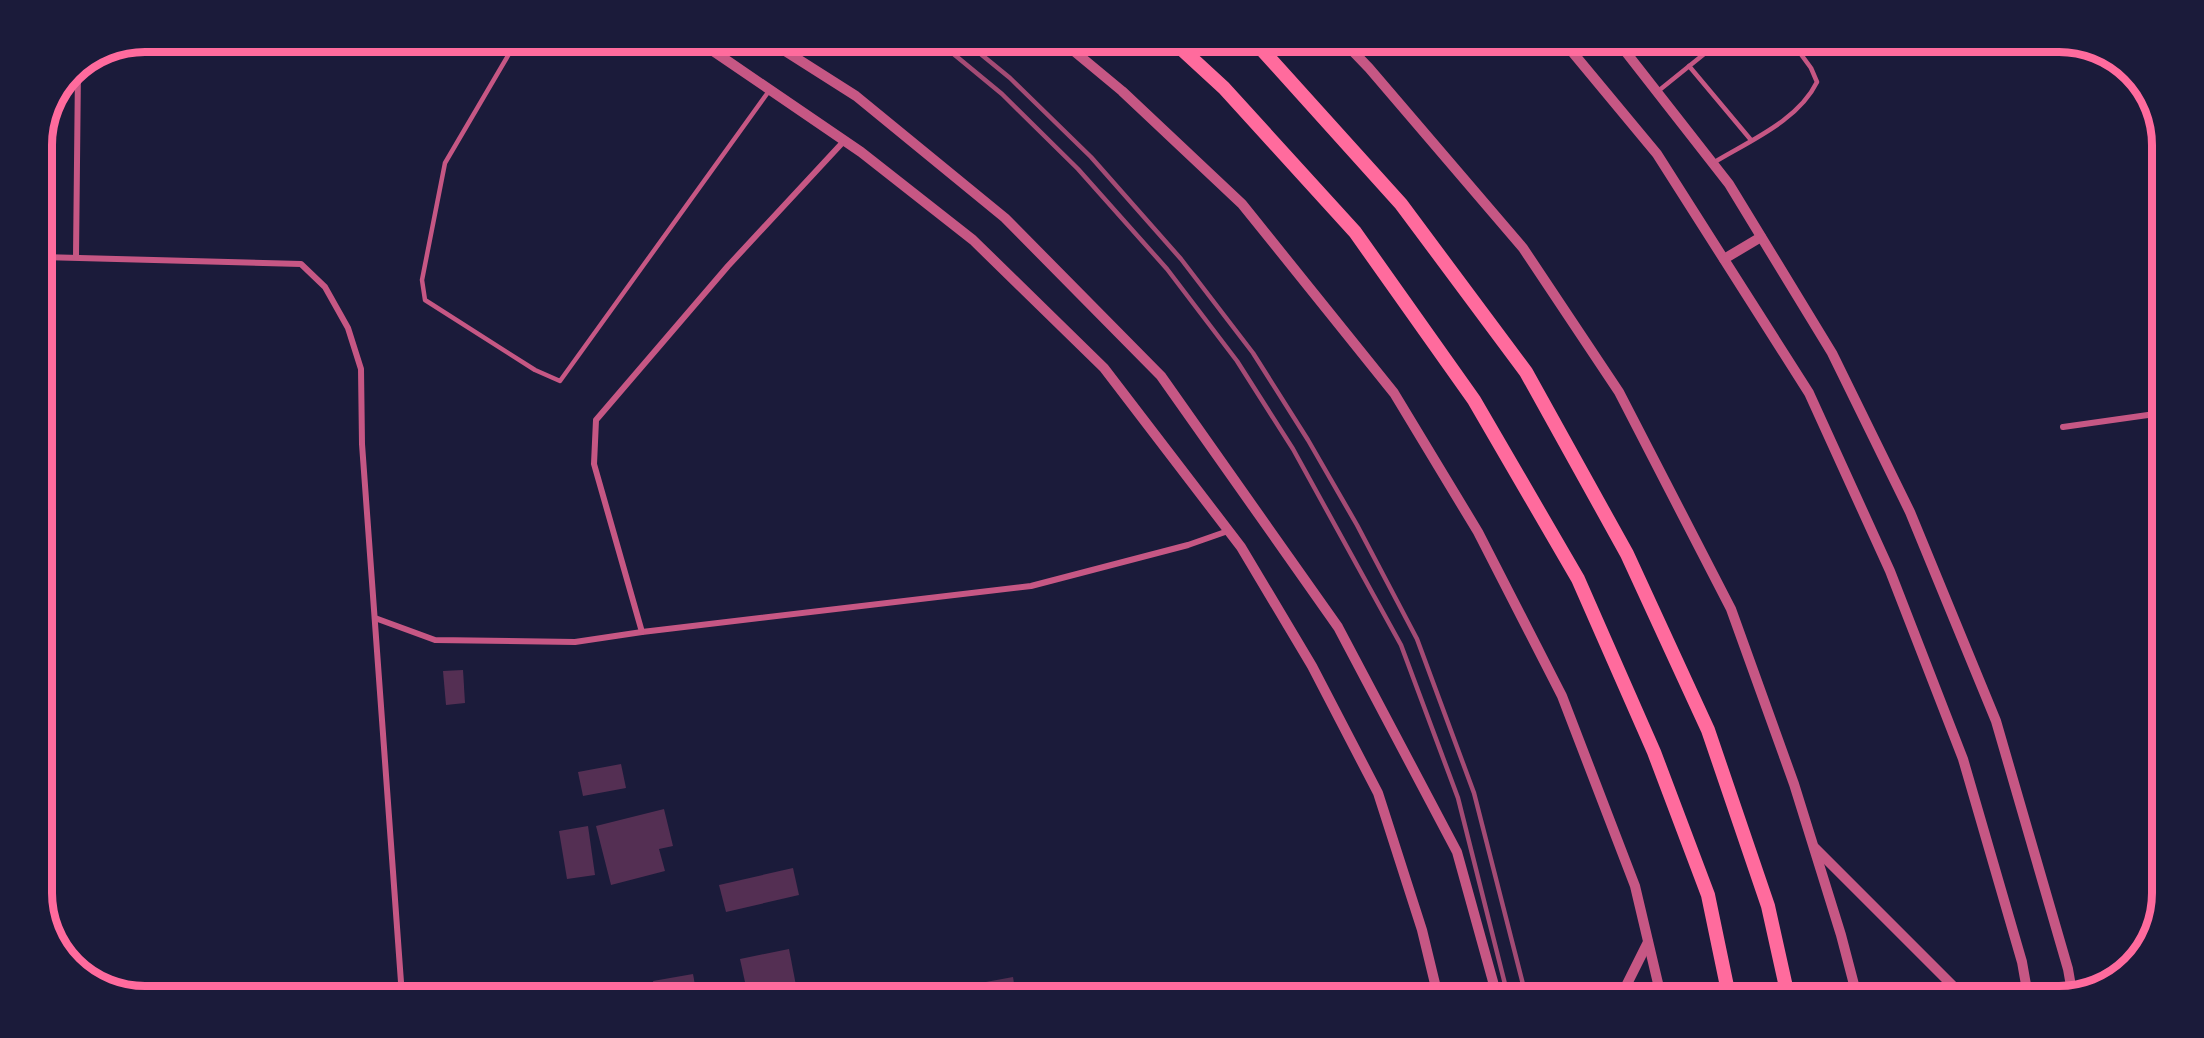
<svg xmlns="http://www.w3.org/2000/svg" width="2204" height="1038" viewBox="0 0 2204 1038" font-family="Signika,sans-serif">
  <rect width="100%" height="100%" fill="#1b1b3a"/>
  <g fill="#542f53">
    <polygon points="463,670 465,703 446,705 443,671"/>
    <polygon points="621,764 626,788 583,796 578,772"/>
    <polygon points="664,809 673,846 659,849 665,871 611,885 596,826"/>
    <polygon points="588,826 595,875 567,879 559,831"/>
    <polygon points="793,868 799,895 726,912 719,885"/>
    <polygon points="789,949 798,996 748,996 740,959"/>
    <polygon points="693,974 697,996 656,996 653,981"/>
    <polygon points="1013,977 1016,996 949,996 948,989"/>
  </g>
  <g fill="none" stroke-linecap="round" stroke-linejoin="round">
    <g stroke="#c65784" stroke-width="4.5">
      <polyline points="516,42 445,163 422,280 425,300 535,370 560,381 769,91"/>
      <polyline points="1689,66 1751,140"/>
      <polyline points="1657,92 1719,42"/>
      <path d="M1713,163C1749,141 1798,121 1817,82L1811,68L1792,42"/>
    </g>
    <g stroke="#c65784" stroke-width="6">
      <polyline points="844,141 728,266 596,420 594,464 642,632 1031,586 1188,545 1228,531"/>
      <polyline points="42,257 301,264 325,287 348,328 361,369 362,444 402,996"/>
      <polyline points="76,257 78,69"/>
      <polyline points="2063,427 2162,413"/>
      <polyline points="375,618 435,640 575,642 642,632"/>
    </g>
    <g stroke="#c65784" stroke-width="10">
      <polyline points="700,42 861,152 973,240 1104,368 1241,547 1312,666 1378,793 1422,930 1438,996"/>
      <polyline points="771,42 856,96 1005,218 1161,376 1338,627 1457,852 1497,996"/>
      <polyline points="1063,42 1122,91 1242,204 1394,393 1478,532 1562,696 1635,886 1661,996"/>
      <polyline points="1344,42 1369,68 1523,248 1619,392 1731,609 1794,784 1841,935 1857,996"/>
      <polyline points="1564,42 1657,154 1809,393 1890,571 1963,759 2022,962 2028,996"/>
      <polyline points="1618,42 1729,184 1832,353 1910,512 1996,721 2068,969 2072,992"/>
      <polyline points="1724,259 1761,237"/>
      <polyline points="1815,848 1963,996"/>
      <polyline points="1621,996 1648,942"/>
    </g>
    <g stroke="#ff6b9d" stroke-width="14">
      <polyline points="1174,42 1224,88 1355,232 1474,400 1578,579 1654,752 1708,895 1729,996"/>
      <polyline points="1255,42 1401,204 1526,372 1627,554 1708,730 1768,906 1788,996"/>
    </g>
    <g stroke="#a44b75" stroke-width="4.5">
      <polyline points="939,42 1002,94 1078,169 1167,269 1237,361 1293,449 1401,645 1458,798 1508,996"/>
      <polyline points="966,42 1010,78 1091,157 1181,259 1253,353 1308,440 1357,525 1417,639 1474,793 1526,996"/>
    </g>
  </g>
  <path d="M0 0H2204V1038H0ZM145 52H2059A93 93 0 0 1 2152 145V893A93 93 0 0 1 2059 986H145A93 93 0 0 1 52 893V145A93 93 0 0 1 145 52Z" fill="#1b1b3a" fill-rule="evenodd"/>
  <path fill="none" stroke="#ff6b9d" stroke-width="8" d="M145 52H2059A93 93 0 0 1 2152 145V893A93 93 0 0 1 2059 986H145A93 93 0 0 1 52 893V145A93 93 0 0 1 145 52Z"/>
</svg>
